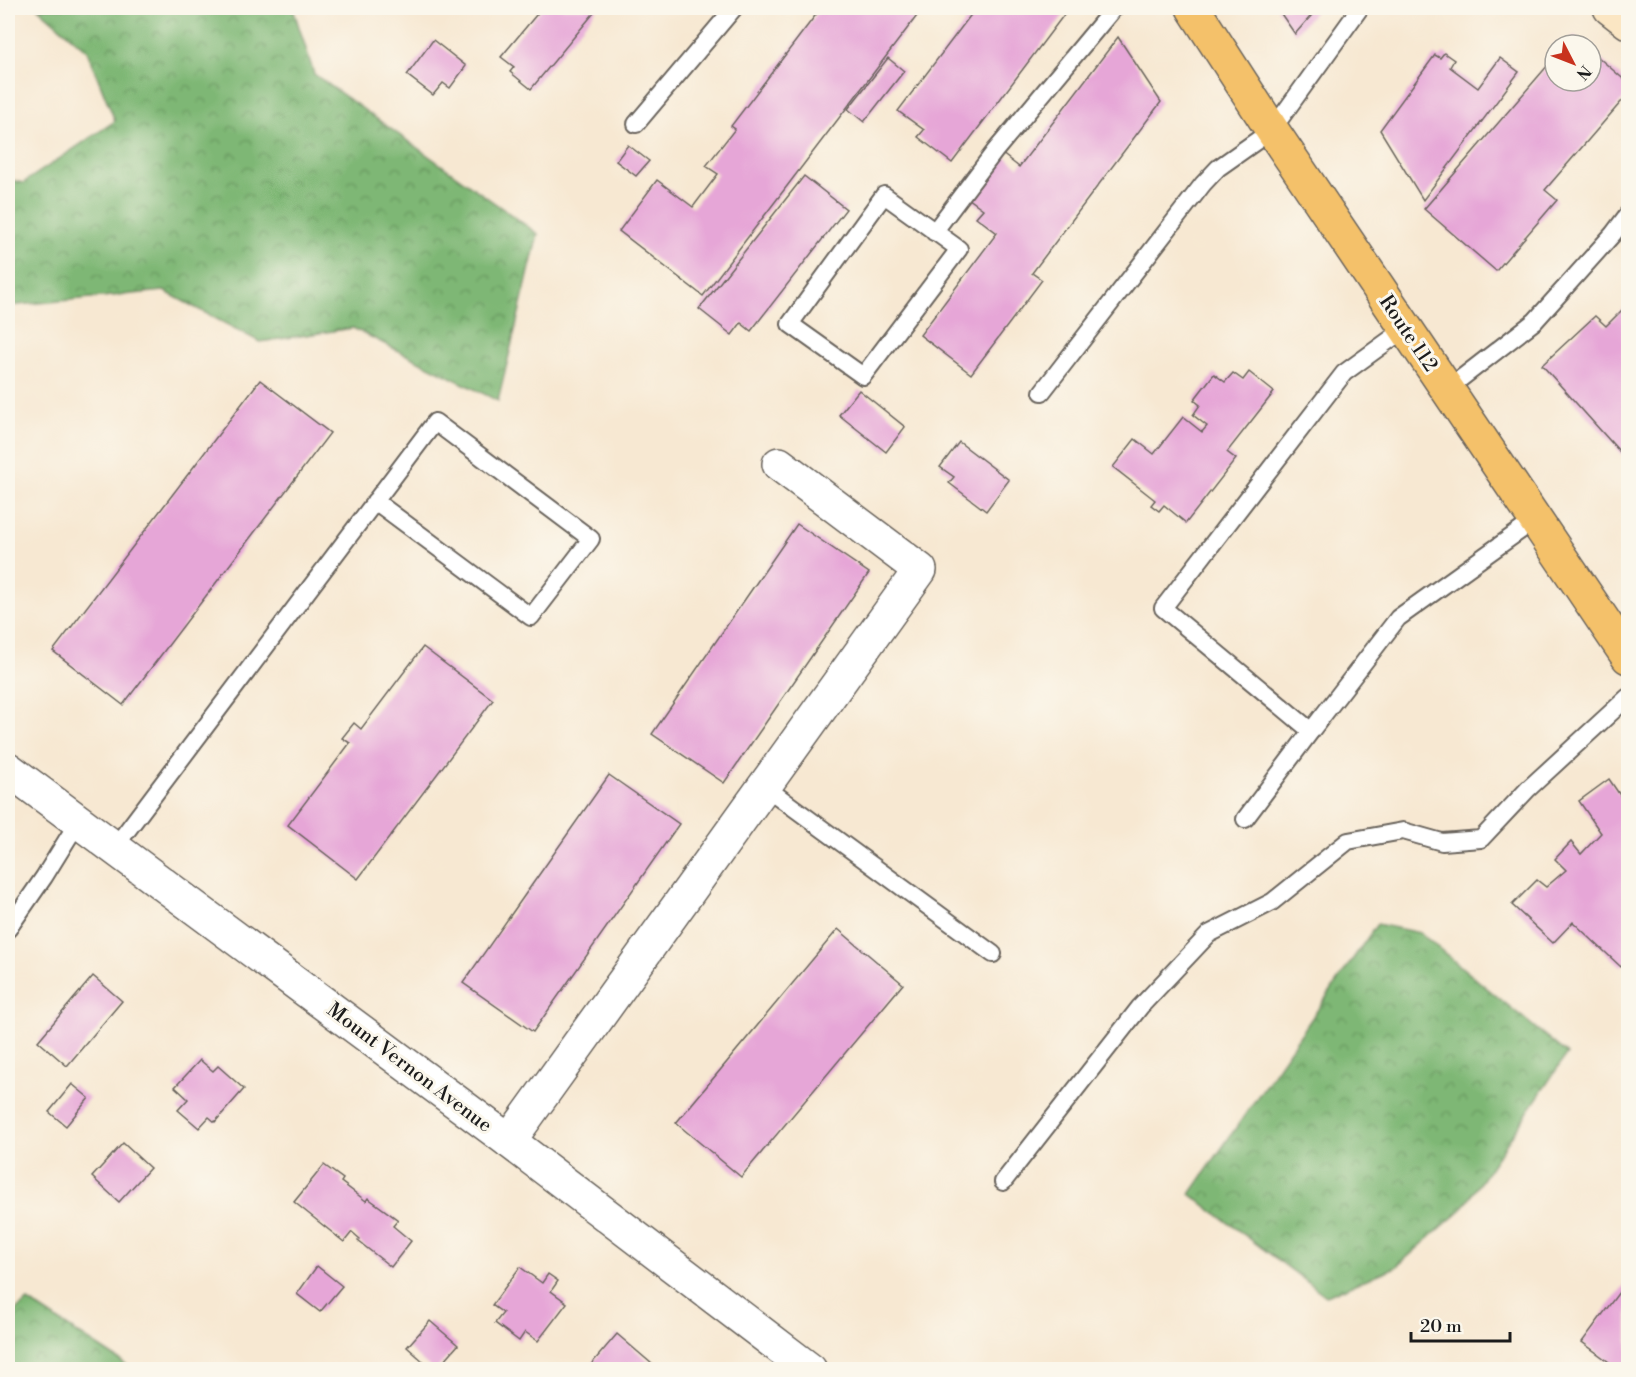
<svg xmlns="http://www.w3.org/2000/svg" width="1636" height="1377" viewBox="0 0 1636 1377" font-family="'Libre Bodoni',serif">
  <defs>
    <pattern id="forest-crowns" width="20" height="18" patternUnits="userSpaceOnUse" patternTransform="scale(1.5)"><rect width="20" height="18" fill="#7eb774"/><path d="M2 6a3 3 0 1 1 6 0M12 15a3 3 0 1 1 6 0" fill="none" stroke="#66945e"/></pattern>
  </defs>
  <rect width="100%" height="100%" fill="#fbf7ec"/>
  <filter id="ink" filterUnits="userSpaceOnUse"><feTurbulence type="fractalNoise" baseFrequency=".0167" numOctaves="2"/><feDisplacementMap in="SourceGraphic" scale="12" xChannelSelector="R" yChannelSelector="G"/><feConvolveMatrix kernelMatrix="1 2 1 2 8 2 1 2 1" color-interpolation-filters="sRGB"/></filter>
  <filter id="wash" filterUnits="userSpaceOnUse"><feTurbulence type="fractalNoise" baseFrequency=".008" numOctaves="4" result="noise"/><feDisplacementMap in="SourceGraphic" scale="24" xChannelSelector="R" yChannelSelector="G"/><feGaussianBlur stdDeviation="1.35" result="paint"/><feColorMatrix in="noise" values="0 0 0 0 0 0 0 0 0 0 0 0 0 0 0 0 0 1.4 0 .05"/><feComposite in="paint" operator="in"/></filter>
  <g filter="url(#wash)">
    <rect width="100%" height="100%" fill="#f7e8d2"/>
    <g fill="url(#forest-crowns)" stroke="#4d6a48" stroke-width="1.5">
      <polygon points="38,8 293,8 314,74 538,234 498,401 353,328 260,342 164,291 8,306 8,179 23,183 115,121 87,51"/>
      <polygon points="1377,924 1420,933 1567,1054 1462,1209 1396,1267 1326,1296 1190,1194"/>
      <polygon points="28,1301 133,1369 8,1369 8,1316"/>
    </g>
    <g id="blocks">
      <g fill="#e6a6d7">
        <polygon points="542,8 598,8 531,89 510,72 514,67 501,57"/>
        <polygon points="821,8 923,8 703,296 619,231 657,180 693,207 718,174 706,166 735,129 731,126"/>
        <polygon points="976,8 1069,8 952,163 918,137 924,130 898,111"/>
        <polygon points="1277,8 1318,8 1295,34"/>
        <polygon points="1574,36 1584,45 1566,45"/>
        <polygon points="1118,37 1161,102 1032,273 1042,280 971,374 920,335 997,233 976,217 983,209 968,198 1001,153 1019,167"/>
        <polygon points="433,40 466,66 450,88 443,83 433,95 407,75"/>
        <polygon points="1591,51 1628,83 1628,94 1545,190 1557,200 1496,271 1424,209 1555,57 1555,81 1591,81"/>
        <polygon points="1444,53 1454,60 1450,67 1478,88 1500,58 1519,72 1423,200 1380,130 1435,55 1440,58"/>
        <polygon points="888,58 904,71 864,122 848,109"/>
        <polygon points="628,145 649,161 636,176 616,161"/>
        <polygon points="804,176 846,209 751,331 741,323 732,335 699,309"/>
        <polygon points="1628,304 1628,461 1542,365 1595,316 1606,326"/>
        <polygon points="1249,372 1274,392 1227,452 1236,459 1186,523 1164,505 1159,511 1151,505 1155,500 1113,467 1135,439 1154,454 1183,417 1202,432 1207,426 1193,415 1200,405 1194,400 1214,374 1225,382 1233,373 1243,380"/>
        <polygon points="260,380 330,433 123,705 53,651"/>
        <polygon points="859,390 905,427 886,452 839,415"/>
        <polygon points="959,442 1009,480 986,511 949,483 954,477 940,467"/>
        <polygon points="797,524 869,573 724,783 652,734"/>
        <polygon points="423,647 493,700 358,879 288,825 350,743 342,738 354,723 361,729"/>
        <polygon points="609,775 679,824 533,1032 463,983"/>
        <polygon points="1609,779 1628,807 1628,871 1624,875 1628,879 1628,959 1621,967 1573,922 1553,943 1512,905 1537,880 1546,887 1566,870 1555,859 1571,842 1581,854 1601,833 1579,801"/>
        <polygon points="838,929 903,984 741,1177 676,1123"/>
        <polygon points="93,976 122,1001 67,1066 38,1041"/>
        <polygon points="200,1060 213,1071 218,1066 244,1089 215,1122 209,1117 199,1128 178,1110 188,1099 175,1087"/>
        <polygon points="72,1084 89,1098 66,1126 49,1112"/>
        <polygon points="123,1143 150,1168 119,1202 92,1177"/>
        <polygon points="324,1165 343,1179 341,1182 366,1201 368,1198 398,1220 393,1226 411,1241 391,1267 358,1241 360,1239 352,1232 344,1242 294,1202"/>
        <polygon points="317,1266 342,1286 320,1312 297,1294"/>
        <polygon points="520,1267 542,1283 548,1274 558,1281 551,1291 567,1303 538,1341 525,1332 519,1341 495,1323 503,1313 492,1305"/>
        <polygon points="1628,1280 1628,1370 1620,1370 1582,1342"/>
        <polygon points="430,1321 458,1345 436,1370 433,1370 407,1347"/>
        <polygon points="617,1334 659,1370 581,1370 585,1365 588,1368"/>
      </g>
    </g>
  </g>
  <g filter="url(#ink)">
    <use href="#blocks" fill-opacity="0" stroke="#69635c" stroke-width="1.5"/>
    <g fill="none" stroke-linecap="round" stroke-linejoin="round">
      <g stroke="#69635c" stroke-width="20">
        <g id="lane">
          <polyline points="636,124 734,8"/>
          <polygon points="884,195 959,249 863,376 790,324"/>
          <polyline points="934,232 995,151 1114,8"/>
          <polyline points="1406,328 1344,373 1163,608 1311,731 1398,618 1535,520"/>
          <polyline points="1446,390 1535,321 1613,234 1628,214"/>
          <polyline points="1042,392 1203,184 1218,168 1272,130 1360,8"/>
          <polyline points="764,786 993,954"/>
          <polyline points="1245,819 1311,731"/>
          <polyline points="114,848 435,422 591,539 531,617 375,501"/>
          <polyline points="8,929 44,877 78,822"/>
          <polyline points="1003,1182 1140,1007 1209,934 1272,902 1348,841 1403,831 1442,842 1481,839 1528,789 1628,697"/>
        </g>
      </g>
      <g stroke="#69635c" stroke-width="36">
        <g id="street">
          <polyline points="8,769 509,1141 810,1370"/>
          <polyline points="509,1141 920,570 779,464"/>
        </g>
      </g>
      <g stroke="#69635c" stroke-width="36">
        <polyline id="secondary" points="1610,8 1628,22"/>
      </g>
      <g stroke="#69635c" stroke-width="36">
        <polyline id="primary" points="1193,8 1272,130 1628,657"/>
      </g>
      <use href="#lane" stroke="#fff" stroke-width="16"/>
      <use href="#street" stroke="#fff" stroke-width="33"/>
      <use href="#secondary" stroke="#fbe6c3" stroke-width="33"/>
      <use href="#primary" stroke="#f4c16a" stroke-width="33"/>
    </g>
  </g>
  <g text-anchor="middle" stroke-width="6" stroke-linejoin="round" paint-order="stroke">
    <g font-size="20" fill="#1c1c1c" stroke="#fbf7ec">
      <text transform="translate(1409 333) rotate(56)" y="7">Route 112</text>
      <text transform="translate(410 1067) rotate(37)" y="7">Mount Vernon Avenue</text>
    </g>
  </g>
  <rect width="1636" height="1377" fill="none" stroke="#fbf7ec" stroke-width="30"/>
  <g transform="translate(1573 63) rotate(132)"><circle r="28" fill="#fbf7ec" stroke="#a29f99" stroke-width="1.5"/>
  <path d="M0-4.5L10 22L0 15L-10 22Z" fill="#c8321e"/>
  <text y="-9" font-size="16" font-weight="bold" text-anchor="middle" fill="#1c1c1c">N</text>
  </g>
  <path d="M1411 1332v9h99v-9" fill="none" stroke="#1c1c1c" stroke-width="3"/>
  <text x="1420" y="1332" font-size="18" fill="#1c1c1c" stroke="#fbf7ec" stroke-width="4.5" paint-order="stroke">20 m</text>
</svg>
